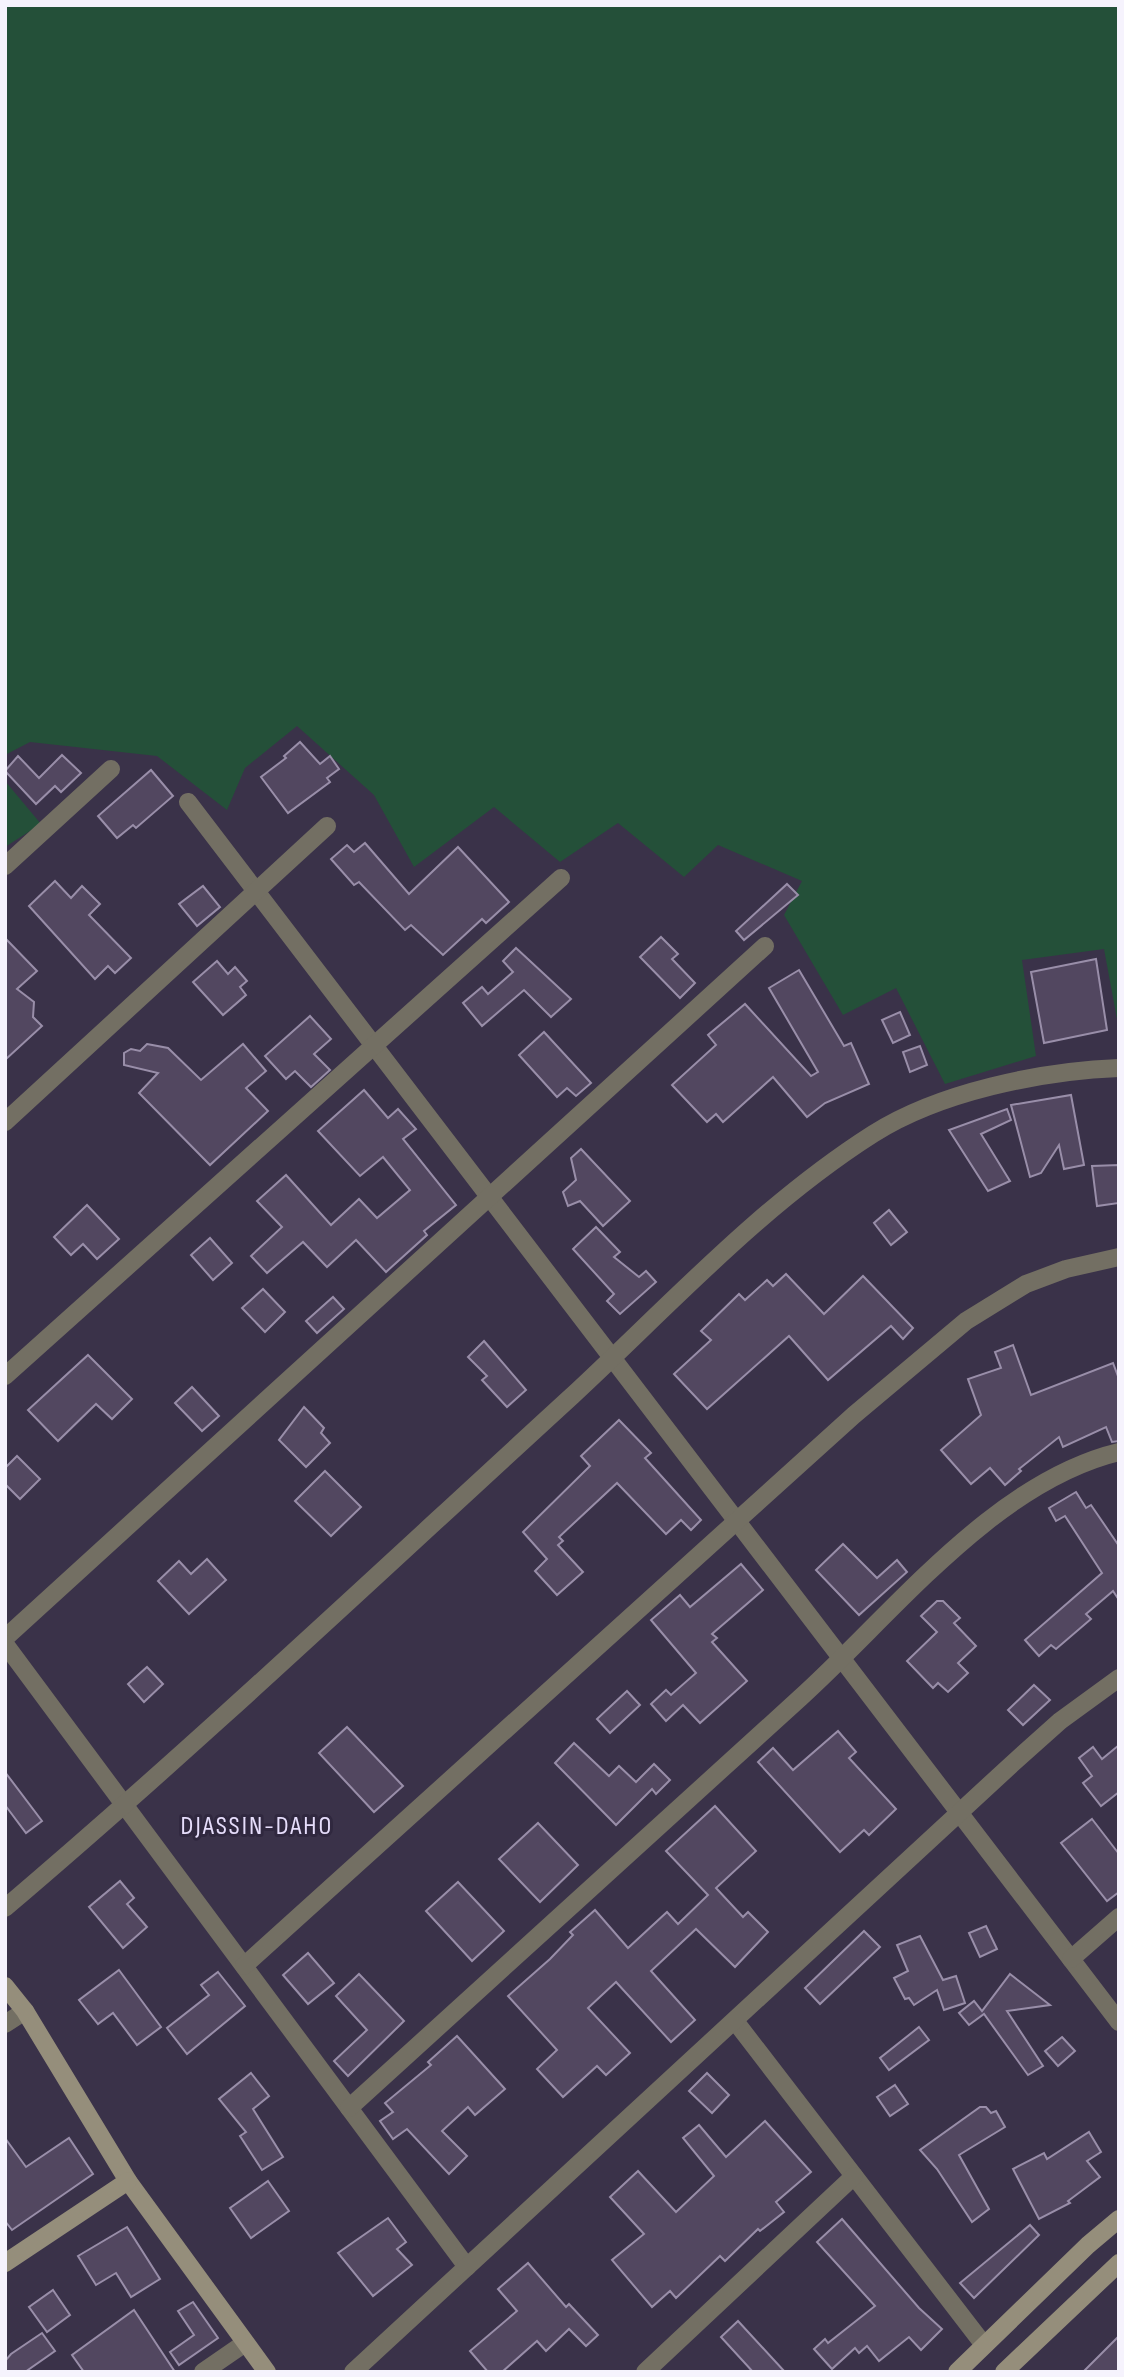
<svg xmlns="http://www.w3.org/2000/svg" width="1124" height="2377" viewBox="0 0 1124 2377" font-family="'Sofia Sans Condensed',sans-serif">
  <rect width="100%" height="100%" fill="#3a3249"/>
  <g fill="#245039">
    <polygon points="5,5 1119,5 1119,1030 1104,949 1022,960 1036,1056 945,1084 896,988 843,1015 784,915 802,881 718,845 684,877 618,823 560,862 494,807 414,867 374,795 297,726 245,768 227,810 157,756 30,742 5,755"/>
    <polygon points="5,781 41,824 5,847"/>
  </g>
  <g fill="#524760" stroke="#998ea9" stroke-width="2">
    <polygon points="300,742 320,764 330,756 339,769 327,778 330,782 288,813 261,777 286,758 284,756"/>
    <polygon points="62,755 81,773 61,792 55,786 36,804 5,771 18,756 39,778"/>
    <polygon points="151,770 173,796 136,828 133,825 117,838 98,816"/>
    <polygon points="365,843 409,894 458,847 509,902 486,923 482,919 443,955 411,925 405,930 359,882 354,885 331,859 347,845 354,852"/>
    <polygon points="55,881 71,898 82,886 100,904 89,915 131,958 115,973 108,966 95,979 29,906"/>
    <polygon points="787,884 798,895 744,940 736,931"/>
    <polygon points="203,886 220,907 197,926 179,904"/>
    <polygon points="661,937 678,954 672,959 695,983 680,998 640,957"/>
    <polygon points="5,938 37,971 17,989 34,1002 33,1017 42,1026 5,1060"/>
    <polygon points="516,948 571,999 551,1017 524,990 482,1026 463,1003 482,987 488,994 513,972 503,961"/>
    <polygon points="1096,959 1107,1030 1044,1043 1031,972"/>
    <polygon points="217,961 228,974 235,967 247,981 240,987 246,995 223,1015 193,982"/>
    <polygon points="799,970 844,1046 851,1043 869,1084 825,1103 807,1117 773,1077 723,1122 716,1114 707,1122 672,1085 716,1045 708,1035 745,1004 811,1076 818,1072 769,988"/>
    <polygon points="900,1012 910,1035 893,1043 882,1020"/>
    <polygon points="310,1016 331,1039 314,1054 330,1070 311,1087 295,1071 286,1079 265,1056"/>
    <polygon points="544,1032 591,1083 576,1096 567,1088 557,1097 519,1055"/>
    <polygon points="147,1044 168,1048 201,1080 243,1044 266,1071 246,1088 268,1111 210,1165 139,1093 158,1073 124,1065 124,1053 131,1049 140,1051"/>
    <polygon points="920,1046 927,1065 910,1072 903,1052"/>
    <polygon points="364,1090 388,1118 398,1109 416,1129 403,1139 456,1205 424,1231 427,1235 386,1272 356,1240 327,1267 303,1242 267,1273 251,1256 282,1227 257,1201 286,1175 331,1225 359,1199 377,1218 410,1190 383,1157 360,1176 318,1131"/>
    <polygon points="1071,1095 1084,1165 1064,1169 1059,1145 1041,1173 1030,1177 1011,1105"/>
    <polygon points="1007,1109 1011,1120 981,1134 1010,1181 988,1191 949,1130"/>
    <polygon points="581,1149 630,1201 603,1226 580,1201 568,1206 563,1192 576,1180 571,1158"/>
    <polygon points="1119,1165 1119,1203 1097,1206 1092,1166"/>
    <polygon points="87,1205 119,1239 97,1259 83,1244 71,1255 54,1237"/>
    <polygon points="889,1210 907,1232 891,1245 874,1223"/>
    <polygon points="596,1227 620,1252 614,1257 639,1277 646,1271 656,1282 620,1314 607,1301 614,1294 573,1249"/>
    <polygon points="210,1238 232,1263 213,1280 191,1255"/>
    <polygon points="786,1274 824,1314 863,1276 913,1328 903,1339 891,1326 828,1380 789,1336 707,1409 674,1374 711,1340 701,1331 739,1294 745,1300 767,1280 773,1286"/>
    <polygon points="263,1289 285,1312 265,1332 242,1308"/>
    <polygon points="333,1297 344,1309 317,1333 306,1321"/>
    <polygon points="484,1341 526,1390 507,1407 482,1380 487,1376 468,1357"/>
    <polygon points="1013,1345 1031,1395 1113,1363 1119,1379 1119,1441 1112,1442 1106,1427 1063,1447 1059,1437 1019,1469 1021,1471 1005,1485 990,1468 971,1484 941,1450 981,1415 968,1379 1001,1368 995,1352"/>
    <polygon points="88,1355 132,1399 112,1419 96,1404 58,1441 28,1410"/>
    <polygon points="192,1387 219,1416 202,1431 175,1403"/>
    <polygon points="304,1407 324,1428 321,1433 330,1443 306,1467 279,1440"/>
    <polygon points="619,1420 651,1453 645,1458 701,1520 691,1530 681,1520 666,1534 617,1483 559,1537 563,1541 558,1545 583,1572 557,1595 535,1571 547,1559 523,1532 590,1466 581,1456"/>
    <polygon points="17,1456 40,1479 20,1499 5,1484 5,1468"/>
    <polygon points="325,1471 361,1507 331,1536 295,1501"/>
    <polygon points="1076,1492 1086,1508 1091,1505 1119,1546 1119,1600 1113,1591 1086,1614 1091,1619 1056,1649 1051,1645 1039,1656 1025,1640 1102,1573 1065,1516 1056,1521 1049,1508"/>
    <polygon points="843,1544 877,1578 897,1560 907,1572 859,1615 816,1570"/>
    <polygon points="207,1559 226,1580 189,1614 158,1581 179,1561 191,1574"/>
    <polygon points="741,1564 763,1590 712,1634 717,1638 712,1642 747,1681 700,1723 683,1705 666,1721 651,1704 666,1690 671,1695 696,1673 651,1620 680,1595 690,1607"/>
    <polygon points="937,1601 943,1601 960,1618 954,1623 976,1646 958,1663 968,1673 948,1692 938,1683 933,1688 907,1661 937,1632 921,1616"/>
    <polygon points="147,1667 163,1684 144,1702 128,1684"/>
    <polygon points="1034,1685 1050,1700 1023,1725 1008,1710"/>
    <polygon points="627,1691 640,1705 610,1733 597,1719"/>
    <polygon points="347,1727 403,1786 374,1812 319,1753"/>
    <polygon points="838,1731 856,1752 849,1758 896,1809 869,1835 864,1830 840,1852 758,1762 773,1748 793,1770"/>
    <polygon points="574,1743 609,1776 619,1766 636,1782 654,1764 670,1780 656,1794 652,1789 616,1825 555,1763"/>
    <polygon points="1119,1745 1119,1792 1101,1806 1083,1783 1092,1776 1079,1758 1093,1747 1102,1759"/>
    <polygon points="5,1772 42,1821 26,1833 5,1805"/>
    <polygon points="715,1806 756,1851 716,1888 743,1917 748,1912 768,1932 735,1967 696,1929 651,1971 695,2020 671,2042 616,1982 588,2008 630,2053 606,2075 597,2066 563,2097 537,2069 557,2050 508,1996 550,1959 573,1935 570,1932 595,1910 628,1948 667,1912 678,1924 708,1895 666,1851"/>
    <polygon points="1092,1819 1119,1854 1119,1892 1107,1901 1061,1843"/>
    <polygon points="538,1823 578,1865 540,1902 499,1859"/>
    <polygon points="120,1881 134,1898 127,1904 147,1927 123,1948 89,1907"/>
    <polygon points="458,1882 504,1931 472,1961 426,1911"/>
    <polygon points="986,1926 997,1949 980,1957 969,1933"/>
    <polygon points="864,1931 880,1947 820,2004 805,1988"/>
    <polygon points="920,1936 943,1980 956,1976 965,2003 944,2010 937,1990 914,2005 909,1998 905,1999 894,1978 908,1971 897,1945"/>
    <polygon points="308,1953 334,1983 308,2004 283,1975"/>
    <polygon points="119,1970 161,2027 137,2045 113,2013 98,2024 79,2000"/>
    <polygon points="218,1972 245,2006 187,2054 167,2028 209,1995 201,1985"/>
    <polygon points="359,1974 404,2021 348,2076 334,2061 367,2030 336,1996"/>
    <polygon points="1010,1974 1050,2005 1007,2011 1043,2066 1028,2075 984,2014 969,2025 959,2013 974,2001 982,2011"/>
    <polygon points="919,2027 929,2040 889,2070 880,2058"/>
    <polygon points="457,2036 505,2089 475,2115 468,2107 442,2131 467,2156 449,2174 407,2129 393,2139 380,2121 393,2112 385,2103 431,2065 428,2062"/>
    <polygon points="1062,2037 1075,2051 1058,2066 1045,2051"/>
    <polygon points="251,2073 269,2096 253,2109 283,2157 262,2170 240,2136 246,2132 219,2099"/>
    <polygon points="707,2073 729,2095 712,2113 689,2091"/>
    <polygon points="895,2085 908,2104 890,2116 877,2097"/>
    <polygon points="980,2107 986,2107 991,2113 996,2111 1005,2127 959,2155 989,2209 972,2222 937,2169 920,2150"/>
    <polygon points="765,2121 811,2172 776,2202 784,2212 760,2231 758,2229 725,2261 720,2256 676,2298 670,2291 652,2307 612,2260 644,2234 610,2197 638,2171 676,2212 714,2176 683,2138 699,2125 726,2157"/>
    <polygon points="1089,2132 1101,2152 1087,2161 1100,2177 1068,2201 1070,2203 1039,2219 1013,2169 1044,2153 1047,2159"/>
    <polygon points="5,2138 26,2167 69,2138 93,2174 12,2230 5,2221"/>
    <polygon points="268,2181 289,2211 251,2238 230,2208"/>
    <polygon points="388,2218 406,2242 397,2249 412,2265 373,2296 338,2253"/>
    <polygon points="842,2219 919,2308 942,2329 921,2350 909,2337 879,2361 867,2346 859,2353 855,2348 832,2369 814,2349 825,2339 828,2343 875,2306 817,2242"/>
    <polygon points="1030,2225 1039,2235 974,2298 960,2283"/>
    <polygon points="127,2227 160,2279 131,2297 116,2273 96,2285 78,2256"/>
    <polygon points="528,2263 566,2307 569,2304 598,2335 586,2346 569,2329 546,2351 537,2341 502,2372 488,2372 470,2351 517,2311 498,2289"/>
    <polygon points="53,2290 70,2315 47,2332 29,2307"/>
    <polygon points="193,2302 218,2338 179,2365 170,2352 194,2335 178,2311"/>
    <polygon points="134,2310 175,2372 84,2372 72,2355"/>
    <polygon points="738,2321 785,2372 753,2372 721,2337"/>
    <polygon points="42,2333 55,2351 25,2372 5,2372 5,2361 11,2354"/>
    <polygon points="1119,2336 1119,2372 1083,2372"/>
  </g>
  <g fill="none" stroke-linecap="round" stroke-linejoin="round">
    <g stroke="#736f63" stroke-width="18">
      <polyline points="188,802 1119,2022"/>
      <polyline points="5,866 111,769"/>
      <polyline points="5,1122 327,826"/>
      <polyline points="5,1376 561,878"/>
      <polyline points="5,1638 765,946"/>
      <polyline points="5,1644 467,2267"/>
      <path d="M5,1908C199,1743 384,1568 572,1396C669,1306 760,1206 873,1134C939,1092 1041,1071 1119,1068"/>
      <polyline points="1071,1959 1119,1917"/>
      <polyline points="244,1966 854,1415 966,1321 1026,1284 1066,1269 1119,1257"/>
      <polyline points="735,2021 984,2345"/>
      <polyline points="5,2024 25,2011"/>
      <path d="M349,2108C499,1971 650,1835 800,1698C893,1614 994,1482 1119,1452"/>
      <polyline points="203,2372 245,2343"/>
      <polyline points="353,2372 1012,1764 1060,1721 1119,1678"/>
      <polyline points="645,2372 854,2176"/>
    </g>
    <g stroke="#958e7b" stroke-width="18">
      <polyline points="5,1986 25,2011 128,2181 267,2372"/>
      <polyline points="5,2263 128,2181"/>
      <polyline points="957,2372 1088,2245 1119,2219"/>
      <polyline points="1004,2372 1119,2263"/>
    </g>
  </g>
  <g text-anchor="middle" stroke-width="6" stroke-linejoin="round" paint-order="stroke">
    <g font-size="26" letter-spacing="2" fill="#e6ddfb" stroke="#30283f">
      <text x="257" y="1834">DJASSIN-DAHO</text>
    </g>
  </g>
  <rect width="1124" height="2377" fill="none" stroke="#f6f3fd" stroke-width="14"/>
</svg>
